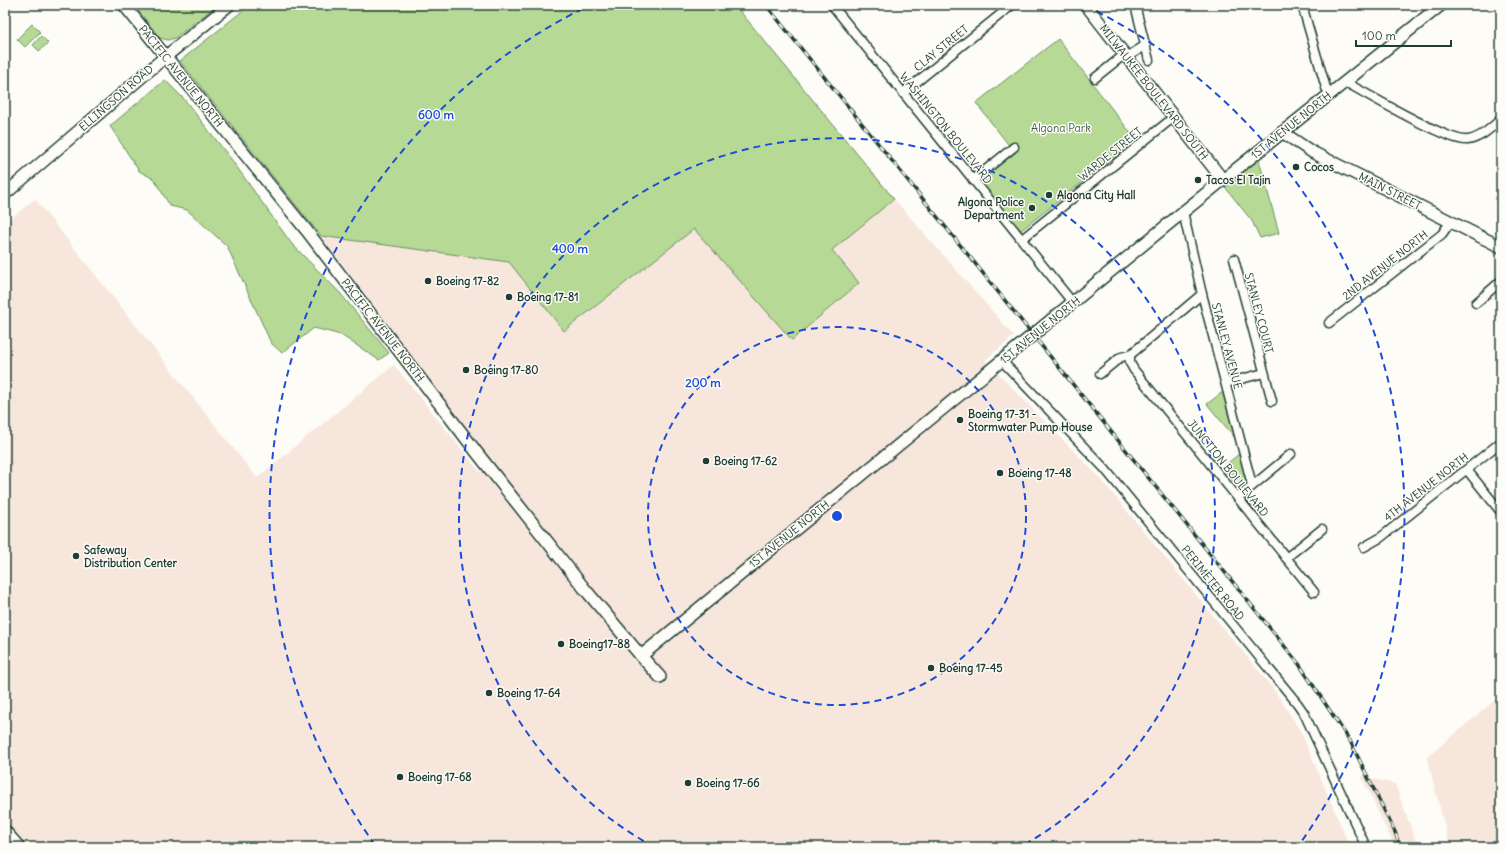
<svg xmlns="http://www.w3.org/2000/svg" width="1506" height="852" font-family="Delius,sans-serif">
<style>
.built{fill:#f7e6db}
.green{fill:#b6da95;stroke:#6a8c64}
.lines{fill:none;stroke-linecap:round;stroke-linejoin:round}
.street-casing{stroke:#1f3d34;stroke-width:11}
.secondary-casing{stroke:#1f3d34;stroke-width:14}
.street{stroke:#fdfcf7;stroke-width:8}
.secondary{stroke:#fdfcf7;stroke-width:11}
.rail-casing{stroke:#1f3d34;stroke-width:3.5}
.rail{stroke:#fdfcf7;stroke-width:2;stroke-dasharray:6;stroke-linecap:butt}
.ring{fill:none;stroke:#1d4ed8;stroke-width:2;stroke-dasharray:7 5}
.poi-dot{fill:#1f3d34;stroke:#fdfcf7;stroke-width:1.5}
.labels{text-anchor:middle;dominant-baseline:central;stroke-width:3;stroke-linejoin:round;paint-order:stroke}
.street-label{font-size:11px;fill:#1f3d34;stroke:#fdfcf7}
.park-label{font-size:11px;fill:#3d5c47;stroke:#fdfcf7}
.poi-label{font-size:11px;font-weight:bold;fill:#1f3d34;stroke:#fdfcf7;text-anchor:start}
.centre{fill:#1d4ed8;stroke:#fdfcf7;stroke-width:2}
.ring-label{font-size:12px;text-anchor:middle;font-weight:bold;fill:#1d4ed8;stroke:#fdfcf7;stroke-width:3;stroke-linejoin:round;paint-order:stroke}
</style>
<rect width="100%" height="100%" fill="#fdfcf7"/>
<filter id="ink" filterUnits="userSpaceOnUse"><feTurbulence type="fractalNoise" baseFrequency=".025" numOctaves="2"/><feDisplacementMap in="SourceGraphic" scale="8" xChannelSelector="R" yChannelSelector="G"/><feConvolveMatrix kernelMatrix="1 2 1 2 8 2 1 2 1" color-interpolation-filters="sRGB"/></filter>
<g filter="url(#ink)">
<g class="built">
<polygon points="35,199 257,478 394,365 480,472 491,463 321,236 509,262 565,331 694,229 792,340 859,283 832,250 894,199 1014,336 985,360 1099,477 1275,691 1301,732 1350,847 5,847 5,223"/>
<polygon points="1501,695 1501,847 1450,847 1427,757"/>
<polygon points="1361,776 1395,784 1418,847 1395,847"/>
</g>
<g class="green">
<polygon points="134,5 217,5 175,38 168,40 160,38"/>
<polygon points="250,5 735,5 894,199 832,250 859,283 792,340 694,229 564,331 509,262 321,236 180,61"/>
<polygon points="32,24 40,32 25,47 17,39"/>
<polygon points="41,36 48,43 39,51 33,45"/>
<polygon points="1058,39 1136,140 1020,231 980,180 1015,153 976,103"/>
<polygon points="165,80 184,99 231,159 291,243 340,293 389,353 379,360 341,335 314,328 282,353 271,343 227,246 187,210 170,206 154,179 139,171 110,126"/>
<polygon points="1259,160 1279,233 1260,238 1252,221 1225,187"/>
<polygon points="1224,391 1236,439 1207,404"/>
<polygon points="1240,453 1247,481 1246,484 1239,488 1222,468"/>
</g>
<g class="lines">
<g class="street-casing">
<g id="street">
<polyline points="832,5 1073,303"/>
<polyline points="1135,5 1149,60"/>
<polyline points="1302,5 1326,88 1330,93"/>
<polyline points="1127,57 1146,45"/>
<polyline points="1095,78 1125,54"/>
<path d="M1345 82C1366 93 1449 143 1468 140 1481 138 1492 127 1501 119"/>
<polyline points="903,93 1012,5"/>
<polyline points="973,180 1014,147"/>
<polyline points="1183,212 1202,294 1252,485"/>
<polyline points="1022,239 1174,117"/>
<polyline points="1234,259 1272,401"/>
<polyline points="1476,303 1501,281"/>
<polyline points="1329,323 1442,234 1451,221"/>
<polyline points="1130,355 1130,363 1134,370 1314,592"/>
<polyline points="1002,361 1105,469 1297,703 1304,713 1366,847"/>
<polyline points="1100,374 1121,357 1130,355 1202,294"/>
<polyline points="1226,383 1264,373"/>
<polyline points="1467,470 1501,512"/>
<polyline points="1238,498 1291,454"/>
<polyline points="1364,547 1380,538 1501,442"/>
<polyline points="1286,558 1322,529"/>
</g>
</g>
<g class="secondary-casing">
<g id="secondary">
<polyline points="124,5 307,231 478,454 584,588 641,656 660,677"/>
<polyline points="1086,5 1223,180"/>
<polyline points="1282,132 1312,152 1501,247"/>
<polyline points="5,194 165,57 229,5"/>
<polyline points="641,656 1183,212 1441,5"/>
<polyline points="5,831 19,847"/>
</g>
</g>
<use href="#street" class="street"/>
<use href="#secondary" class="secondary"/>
<g class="rail-casing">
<polyline id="rail" points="766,5 1299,664 1350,741 1395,832 1400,847"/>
</g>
<use href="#rail" class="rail"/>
</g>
</g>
<g class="ring">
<circle cx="837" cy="516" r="189"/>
<path d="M654 847A378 378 0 1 1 1020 847"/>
<path d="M375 845A567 567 0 0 1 588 6M1086 6A567 567 0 0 1 1299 845"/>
</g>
<g class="poi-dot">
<circle cx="1296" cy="167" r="4"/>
<circle cx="1198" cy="180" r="4"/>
<circle cx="1049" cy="195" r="4"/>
<circle cx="1032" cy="208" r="4"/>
<circle cx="428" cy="281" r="4"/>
<circle cx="509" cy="297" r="4"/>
<circle cx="466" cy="370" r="4"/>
<circle cx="960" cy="420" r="4"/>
<circle cx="706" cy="461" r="4"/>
<circle cx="1000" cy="473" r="4"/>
<circle cx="76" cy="556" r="4"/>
<circle cx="561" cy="644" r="4"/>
<circle cx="931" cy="668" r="4"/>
<circle cx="489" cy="693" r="4"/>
<circle cx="400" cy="777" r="4"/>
<circle cx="688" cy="783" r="4"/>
</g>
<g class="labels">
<g class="street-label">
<text transform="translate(941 48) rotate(-39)">CLAY STREET</text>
<text transform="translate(181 76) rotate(51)">PACIFIC AVENUE NORTH</text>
<text transform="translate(1154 92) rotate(52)">MILWAUKEE BOULEVARD SOUTH</text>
<text transform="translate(116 98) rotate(-41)">ELLINGSON ROAD</text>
<text transform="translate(1291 125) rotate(-39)">1ST AVENUE NORTH</text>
<text transform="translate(946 128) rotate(51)">WASHINGTON BOULEVARD</text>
<text transform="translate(1110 154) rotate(-39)">WARDE STREET</text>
<text transform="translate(1390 191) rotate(27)">MAIN STREET</text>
<text transform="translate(1385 265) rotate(-38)">2ND AVENUE NORTH</text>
<text transform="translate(1259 313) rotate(75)">STANLEY COURT</text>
<text transform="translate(383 330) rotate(52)">PACIFIC AVENUE NORTH</text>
<text transform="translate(1040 330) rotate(-39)">1ST AVENUE NORTH</text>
<text transform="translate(1227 346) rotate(75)">STANLEY AVENUE</text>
<text transform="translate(1228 468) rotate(51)">JUNCTION BOULEVARD</text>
<text transform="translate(1426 487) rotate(-38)">4TH AVENUE NORTH</text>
<text transform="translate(789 534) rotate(-39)">1ST AVENUE NORTH</text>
<text transform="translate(1213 583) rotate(51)">PERIMETER ROAD</text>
</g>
<g class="park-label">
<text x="1061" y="128">Algona Park</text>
</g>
<g class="poi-label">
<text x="1304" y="167">Cocos</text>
<text x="1206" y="180">Tacos El Tajin</text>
<text x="1057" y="195">Algona City Hall</text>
<text x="1024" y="202" text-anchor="end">Algona Police<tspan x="1024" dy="13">Department</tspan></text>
<text x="436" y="281">Boeing 17-82</text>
<text x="517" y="297">Boeing 17-81</text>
<text x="474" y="370">Boeing 17-80</text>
<text x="968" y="414">Boeing 17-31 -<tspan x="968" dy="13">Stormwater Pump House</tspan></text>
<text x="714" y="461">Boeing 17-62</text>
<text x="1008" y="473">Boeing 17-48</text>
<text x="84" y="550">Safeway<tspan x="84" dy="13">Distribution Center</tspan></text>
<text x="569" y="644">Boeing17-88</text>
<text x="939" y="668">Boeing 17-45</text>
<text x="497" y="693">Boeing 17-64</text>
<text x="408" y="777">Boeing 17-68</text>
<text x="696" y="783">Boeing 17-66</text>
</g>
</g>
<circle cx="837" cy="516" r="6" class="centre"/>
<g class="ring-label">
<text x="436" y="119">600 m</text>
<text x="570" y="253">400 m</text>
<text x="703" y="387">200 m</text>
</g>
<rect width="1506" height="852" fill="none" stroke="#fdfcf7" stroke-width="20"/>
<rect x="10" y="10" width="1486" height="832" fill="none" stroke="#1f3d34" stroke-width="1.5" filter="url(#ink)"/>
<path d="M1356 40v6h95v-6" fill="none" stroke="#1f3d34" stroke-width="2"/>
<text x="1362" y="40" font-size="12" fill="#1f3d34" stroke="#fdfcf7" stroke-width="3" paint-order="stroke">100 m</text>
</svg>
